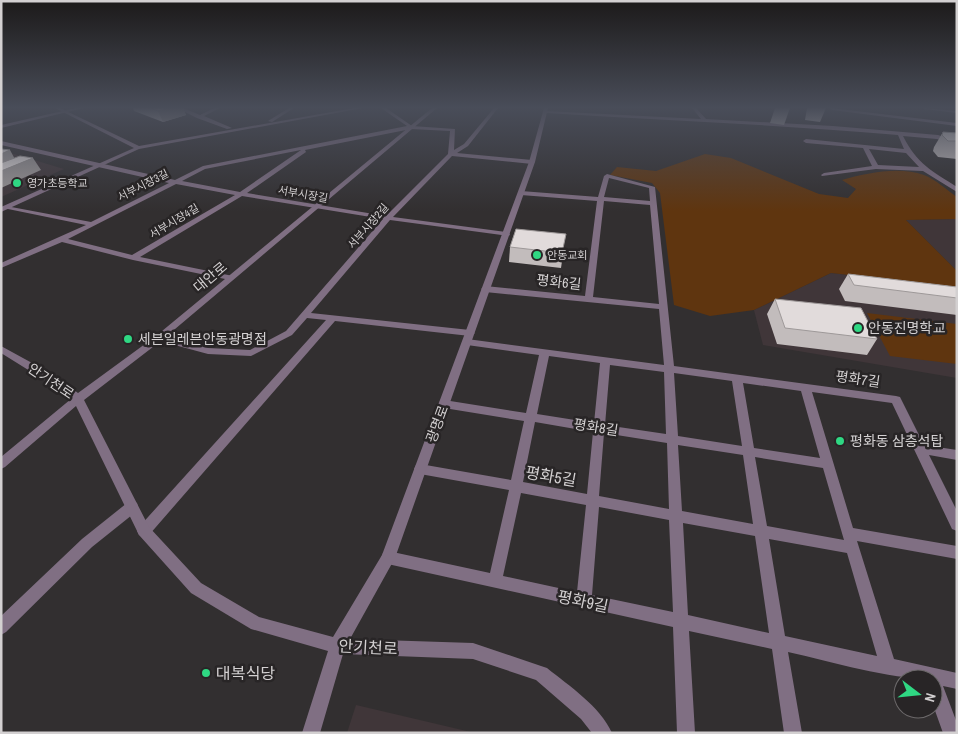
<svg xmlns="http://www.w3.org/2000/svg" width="958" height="734" font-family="'Archivo Narrow','Noto Sans KR',sans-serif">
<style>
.built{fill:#403639}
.green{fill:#5f350f}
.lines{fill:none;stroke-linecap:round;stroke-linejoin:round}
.minor{fill:#806f83;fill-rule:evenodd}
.tertiary{fill:#806f83;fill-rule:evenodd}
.wall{fill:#c2bcbc}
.shaded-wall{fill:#9e9999}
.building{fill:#e1dbdb;stroke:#9e9999}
.poi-dot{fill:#2fd883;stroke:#282526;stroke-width:2}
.labels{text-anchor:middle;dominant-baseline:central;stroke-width:5;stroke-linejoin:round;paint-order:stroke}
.far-poi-label{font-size:11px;fill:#d3d0d1;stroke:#282526;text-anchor:start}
.far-street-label{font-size:11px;fill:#d3d0d1;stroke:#282526}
.street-label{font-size:14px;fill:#d3d0d1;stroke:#282526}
.poi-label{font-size:14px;fill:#d3d0d1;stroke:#282526;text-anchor:start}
.near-street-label{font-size:16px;fill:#d3d0d1;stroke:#282526}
.near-poi-label{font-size:16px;fill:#d3d0d1;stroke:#282526;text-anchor:start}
</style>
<rect width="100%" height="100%" fill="#322f30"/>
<g class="built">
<polygon points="1,150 64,169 1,197"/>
<polygon points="957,219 957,271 906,220"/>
<polygon points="831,273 957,287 957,378 763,345 754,310"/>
<polygon points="356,705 475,733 347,733"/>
</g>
<g class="green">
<path d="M705 154 731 158 819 194 848 198 856 189 842 180C866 173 899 166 924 175 935 179 947 190 957 197V219L906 220 957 271V287L831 273 754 310 710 316 674 305 660 193 652 183 610 175 617 167 656 171Z"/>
<polygon points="867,313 957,324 957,364 890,356"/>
</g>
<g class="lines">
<g class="minor">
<polygon points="76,108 84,108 1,128 1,125"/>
<polygon points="177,108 183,108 200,115 214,108 220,108 204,116 232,128 227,129 197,118"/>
<polygon points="289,108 294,108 272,122 268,121"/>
<path d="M381 108H386L412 126 455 129 454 150 464 144 494 108H498L468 146 457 153 532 160 535 162 532 164 452 156 393 217 506 232 510 234 509 236 390 220 311 313 470 330 475 333 470 336 335 321 149 535 144 537 139 535 137 531 139 527 326 320 307 318 292 335 251 356 208 354 156 340 154 338 156 336 159 335 208 348 250 350 286 331 383 219 242 196 140 257 233 276V280H230L133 260 62 242 1 268V263L86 225 8 209 6 208V206L91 222 169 183 1 145V141L175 180 203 166 407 126ZM411 129 450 131 448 154 386 216 247 193 306 152 305 150ZM301 150 240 192 182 181 205 169ZM176 184 235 195 132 255 68 239Z"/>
<path d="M692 108H696L706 119 833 126 938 135 957 141V145L937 139 903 136C917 164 932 171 957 187V192L923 171 876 169 822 176 821 175 824 173 872 166 863 148 806 143 803 141 806 139 904 149 898 135C780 125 664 120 546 113L544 112 546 111 701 119ZM869 149 906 153 919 167 878 165Z"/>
<polygon points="831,108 957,123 957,126 832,110 830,109"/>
<polygon points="922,108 957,111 957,113 924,109"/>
<path d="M607 174 655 187 674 366 896 396 900 397 924 445 957 450V460L929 455 957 511V531L952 529 892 403 812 392 853 528 957 546V559L857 541 894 659 957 673V689L943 686 957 723V733H943L933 705V679C887 679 834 662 788 652L802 733H784L772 649 689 631 695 733H677L673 627 383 563 381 558 383 553 388 551 490 573 509 490 420 474 416 473 414 469 416 465 420 464 511 480 524 421 444 408 440 407 439 404 440 401 444 400 526 413 539 355 467 345 462 342 464 340 467 339 664 365 659 309 485 292 481 289 485 286 585 296 597 201 521 195 518 193 521 191 598 197 604 176ZM609 178 649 188 650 201 604 197ZM604 201 650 205 659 304 593 297ZM549 356 600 363 594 423 537 414ZM610 365 664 372 666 434 605 425ZM674 373 732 381 742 446 678 436ZM743 383 801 391 820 458 754 448ZM535 422 593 432 587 494 523 482ZM604 433 667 443 669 509 599 496ZM678 445 743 455 753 524 682 511ZM755 457 823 468 844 540 767 526ZM521 493 586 505 577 592 503 576ZM599 507 669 520 673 612 592 595ZM683 523 755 536 769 633 688 615ZM769 539 847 553 877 656 785 636Z"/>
<polygon points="132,501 137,503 138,507 137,511 92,547 6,632 1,635 1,616 82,539 127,503"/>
</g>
<g class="tertiary">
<polygon points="55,108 60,108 139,146 354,108 363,108 139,149 1,212 1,207 134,148"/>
<path d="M432 108H437L162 340 84 400 149 527 201 583 259 617 333 637 382 555 529 162 544 108H548L535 162 395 558 350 639 473 643 541 666 547 668C569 686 600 706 612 733H592L581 719 536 680 473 659 343 654 320 733H302L328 651 251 629 191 593 139 535 76 406 5 467 1 469V457L71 399 46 381 1 353V346L54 375 78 393 156 336Z"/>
</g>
</g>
<g class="wall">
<polygon points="133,108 183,108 186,115 163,122 134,111"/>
<polygon points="775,108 790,108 784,125 770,123"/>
<polygon points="807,108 826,108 820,122 805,120"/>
<polygon points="943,132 957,133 957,159 938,157 933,151 934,147"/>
<polygon points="510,247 564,248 561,268 509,262"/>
<polygon points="848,274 957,287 957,315 845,301 839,289"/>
<polygon points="775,299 877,339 867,355 777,344 767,314"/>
</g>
<g class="shaded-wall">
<polygon points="168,108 183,108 186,115 163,122 158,111"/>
<polygon points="10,150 17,163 1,169 1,154"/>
<polygon points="33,158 41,170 1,188 1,171"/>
</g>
<g class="building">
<polygon points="151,108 168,108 158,111"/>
<polygon points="943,132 957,133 957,141 948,141 942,135"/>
<polygon points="1,149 10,150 1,154"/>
<polygon points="20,156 33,158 1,171 1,163"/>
<polygon points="516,229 566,234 562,253 510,247"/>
<polygon points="848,274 957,287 957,298 854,285"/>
<polygon points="775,299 861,308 877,339 785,328"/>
</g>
<linearGradient id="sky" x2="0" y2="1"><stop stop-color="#1c1a1a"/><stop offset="0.51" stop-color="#494d59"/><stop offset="1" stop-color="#494d59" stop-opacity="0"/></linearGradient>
<rect width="958" height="211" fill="url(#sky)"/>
<g class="poi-dot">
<circle cx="17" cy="183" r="5"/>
<circle cx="537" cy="255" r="5"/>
<circle cx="858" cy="328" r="5"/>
<circle cx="128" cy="339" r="5"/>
<circle cx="840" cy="441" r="5"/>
<circle cx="206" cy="673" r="5"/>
</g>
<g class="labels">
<g class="far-poi-label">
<text x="27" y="183">영가초등학교</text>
<text x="547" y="255">안동교회</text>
</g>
<g class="far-street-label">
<text transform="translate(143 185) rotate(-27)">서부시장3길</text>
<text transform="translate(303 194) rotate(10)">서부시장길</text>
<text transform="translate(174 221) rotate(-31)">서부시장4길</text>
<text transform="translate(368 226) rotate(-49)">서부시장2길</text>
</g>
<g class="street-label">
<text transform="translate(210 277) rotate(-40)">대안로</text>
<text transform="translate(559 282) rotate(6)">평화6길</text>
<text transform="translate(858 379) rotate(8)">평화7길</text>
<text transform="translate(51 381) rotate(34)">안기천로</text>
<text transform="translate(437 424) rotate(-70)">광명로</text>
<text transform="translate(596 427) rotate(9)">평화8길</text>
</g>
<g class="poi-label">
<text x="868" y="328">안동진명학교</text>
<text x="138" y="339">세븐일레븐안동광명점</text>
<text x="850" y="441">평화동 삼층석탑</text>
</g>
<g class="near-street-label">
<text transform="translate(551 476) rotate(10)">평화5길</text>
<text transform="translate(583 601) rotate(12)">평화9길</text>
<text transform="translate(368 647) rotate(3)">안기천로</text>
</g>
<g class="near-poi-label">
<text x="216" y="673">대복식당</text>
</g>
</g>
<rect width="958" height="734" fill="none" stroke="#d3d0d1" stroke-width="5"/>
<g transform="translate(918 694) rotate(106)"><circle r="24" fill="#282526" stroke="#6c696a"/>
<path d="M0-4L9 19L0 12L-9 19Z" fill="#2fd883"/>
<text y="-8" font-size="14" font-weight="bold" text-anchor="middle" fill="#d3d0d1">N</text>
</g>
</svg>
